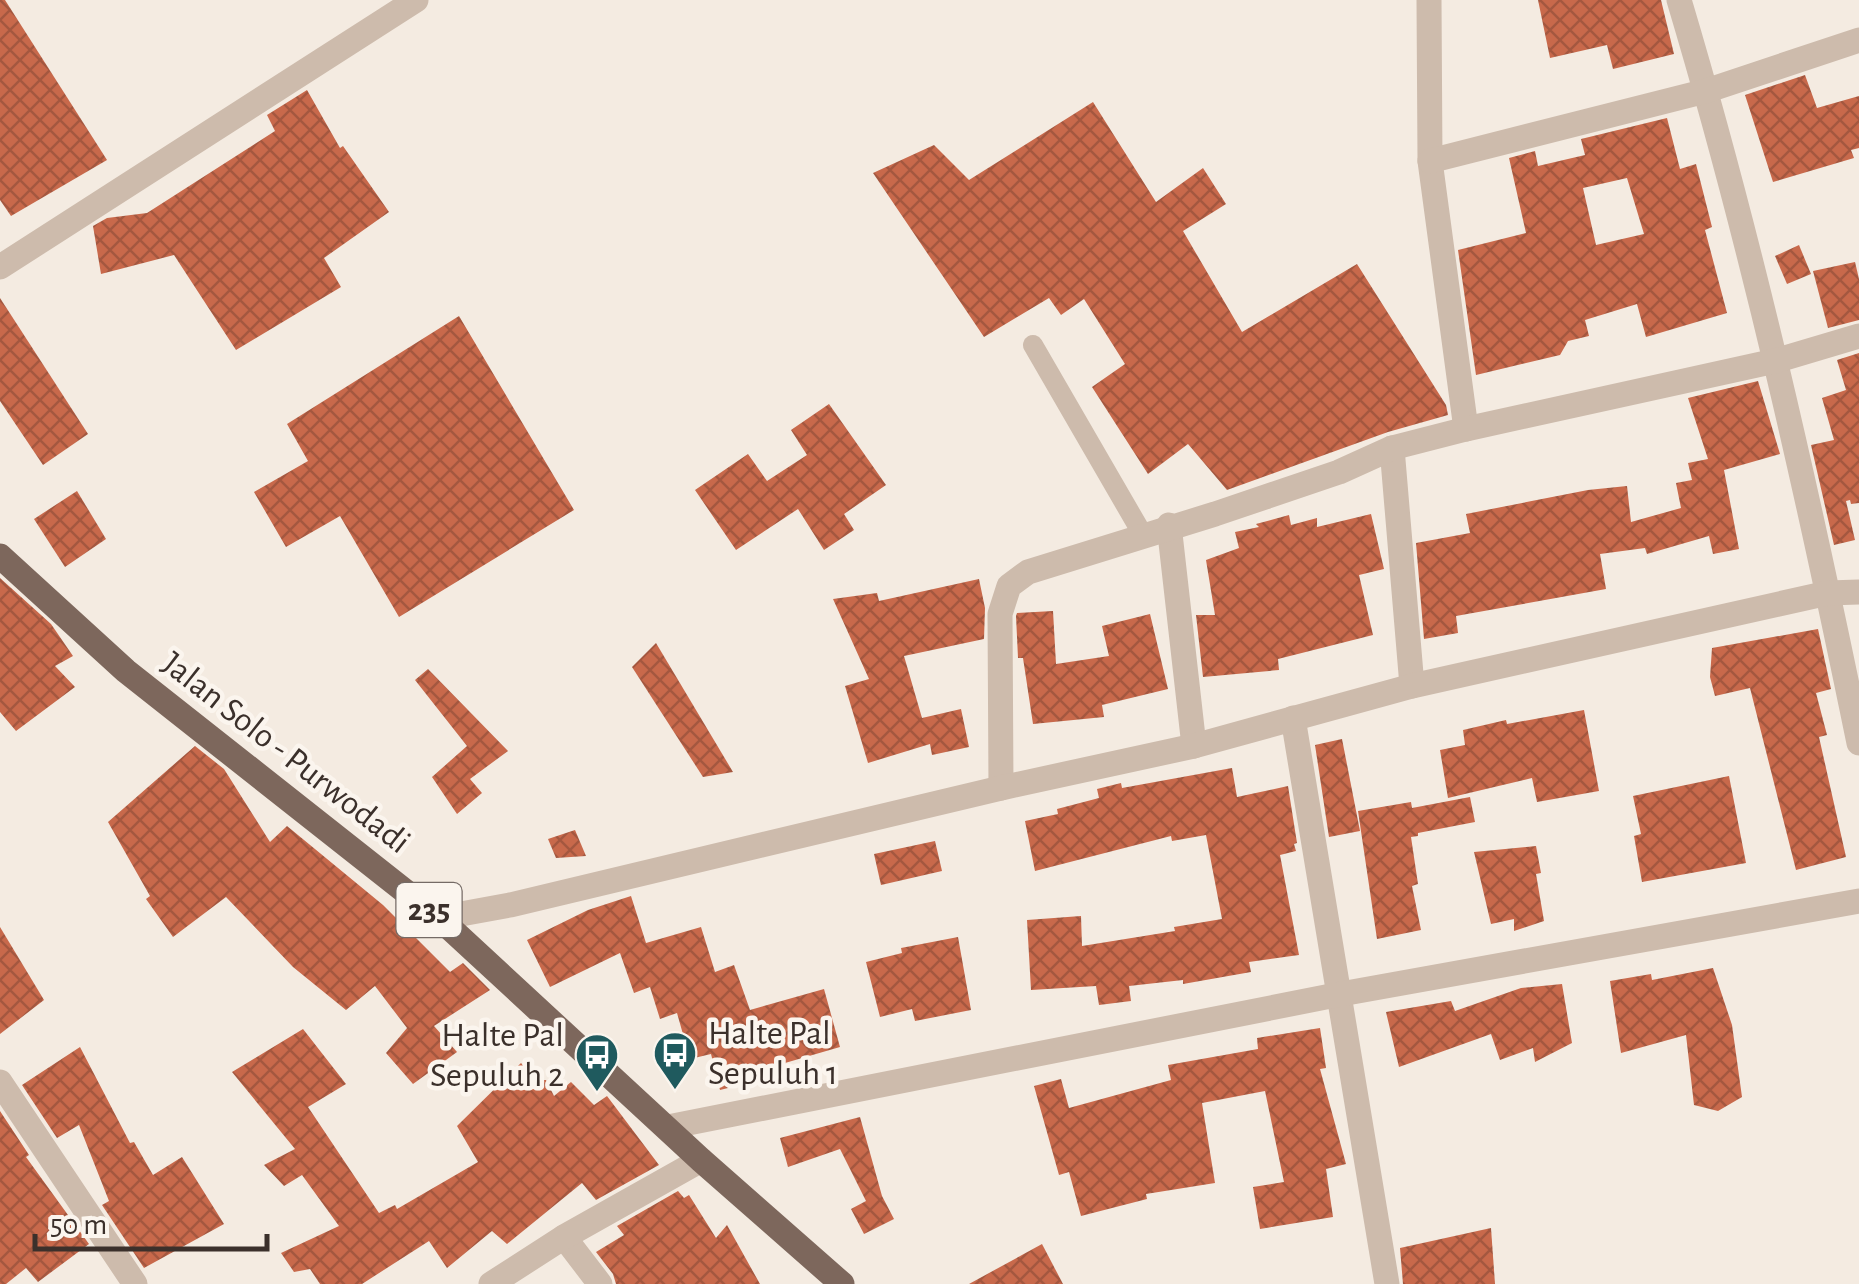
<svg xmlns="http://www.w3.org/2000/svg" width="1859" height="1284" font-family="'Alegreya Sans',sans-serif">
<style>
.building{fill:url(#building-cross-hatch);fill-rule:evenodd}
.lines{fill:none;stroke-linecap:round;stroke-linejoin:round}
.service{stroke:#cdbbac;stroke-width:20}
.minor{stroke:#cdbbac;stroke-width:25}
.primary{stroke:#7d675c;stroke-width:25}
.labels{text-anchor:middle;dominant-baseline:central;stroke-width:9;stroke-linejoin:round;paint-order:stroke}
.shield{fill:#fbf5ee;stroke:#756b66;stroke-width:2.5}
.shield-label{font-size:32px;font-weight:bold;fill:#3b302b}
.street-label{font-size:35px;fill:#3b302b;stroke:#fbf5ee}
.poi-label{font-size:35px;fill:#3b302b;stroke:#fbf5ee;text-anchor:start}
</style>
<defs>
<pattern id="building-cross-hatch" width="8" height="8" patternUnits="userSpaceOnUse" patternTransform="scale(2.5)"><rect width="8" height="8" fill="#c8694b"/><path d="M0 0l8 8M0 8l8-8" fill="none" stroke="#a4573f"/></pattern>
</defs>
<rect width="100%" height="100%" fill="#f4ebe1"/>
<g class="building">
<polygon points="0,0 5,0 107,160 11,216 0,200"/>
<polygon points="1538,0 1661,0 1674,54 1613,69 1607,45 1550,58"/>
<polygon points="1805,75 1817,108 1859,96 1859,148 1851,150 1854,158 1773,182 1745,95"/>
<polygon points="307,90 340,148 343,146 389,212 324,258 341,287 236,350 174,255 101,274 93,226 107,218 147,213 275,131 267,115"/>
<polygon points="1093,102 1156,202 1203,168 1226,204 1183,231 1242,332 1357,264 1446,405 1448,415 1388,432 1227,490 1188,444 1148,474 1092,387 1125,364 1084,299 1061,315 1049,298 984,337 873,173 934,145 969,180"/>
<path d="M1667 118 1680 169 1696 164 1712 227 1705 230 1727 313 1646 337 1637 304 1585 320 1589 336 1568 341 1560 355 1476 375 1458 250 1526 233 1509 158 1535 151 1538 166 1585 155 1581 139ZM1627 178 1644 234 1596 245 1583 188Z"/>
<polygon points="1799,245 1811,274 1787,284 1775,256"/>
<polygon points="1855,262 1859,279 1859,320 1828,328 1813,271"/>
<polygon points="0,298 88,434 43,465 0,401"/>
<polygon points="459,316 574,510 399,617 340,516 286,547 254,492 308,461 287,424"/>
<polygon points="1859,353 1859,503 1851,504 1850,500 1846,501 1855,540 1834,545 1811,445 1834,440 1822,398 1846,390 1837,360"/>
<polygon points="1758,381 1780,454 1724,470 1739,549 1713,554 1709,536 1647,554 1645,548 1600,554 1606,589 1456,616 1458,633 1424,639 1416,543 1470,533 1466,514 1588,490 1627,486 1631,522 1681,508 1676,483 1692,480 1688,463 1708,459 1688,398"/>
<polygon points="829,404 886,485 844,514 854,530 824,550 798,509 736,550 695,490 748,454 767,481 807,455 791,430"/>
<polygon points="77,491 106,539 65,567 34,519"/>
<polygon points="1371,514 1384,569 1359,575 1373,635 1278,659 1279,670 1203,677 1196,615 1215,615 1206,560 1239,548 1235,532 1259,527 1256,524 1289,515 1291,525 1317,518 1317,527"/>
<polygon points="0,578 51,624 73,656 55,666 75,687 16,731 0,712"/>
<polygon points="979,579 985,608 984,639 904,656 922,718 961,709 969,747 932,755 930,744 868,763 845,686 869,679 833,599 877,593 879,601"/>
<polygon points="1053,611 1056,664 1109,656 1102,626 1150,614 1168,689 1102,705 1104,717 1033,724 1023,658 1018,658 1016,616 1017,613"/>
<polygon points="1818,629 1831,689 1816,693 1827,735 1819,737 1846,857 1796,870 1750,688 1715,696 1710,677 1712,648"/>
<polygon points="656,643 733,772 703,777 632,667"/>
<polygon points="428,669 508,751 470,779 482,793 457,814 432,777 467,746 415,680"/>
<polygon points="1584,710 1599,791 1537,802 1532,778 1448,798 1440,750 1465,745 1463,730 1506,720 1507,724"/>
<polygon points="1342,739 1360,831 1329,837 1315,745"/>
<polygon points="195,746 224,769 270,842 287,826 383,905 450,972 463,963 490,990 434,1026 457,1052 413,1084 386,1053 407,1028 375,986 346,1010 293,967 226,897 173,937 146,899 150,896 108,822"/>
<polygon points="1232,768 1237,797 1288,786 1297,843 1294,844 1296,851 1280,855 1299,955 1249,962 1251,972 1183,984 1183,980 1129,986 1131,1001 1099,1005 1096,986 1031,990 1027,920 1081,916 1082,946 1175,931 1174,927 1222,919 1206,835 1172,841 1171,836 1035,871 1025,821 1058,814 1057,809 1099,798 1097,789 1121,783 1122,788"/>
<polygon points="1729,776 1746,863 1642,882 1634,836 1641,834 1633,796"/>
<polygon points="1470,797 1475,822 1418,833 1418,836 1411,837 1418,884 1412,886 1421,930 1377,939 1358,811 1411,802 1412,808"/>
<polygon points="575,830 586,856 556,858 548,839"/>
<polygon points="935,841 942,871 881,885 874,854"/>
<polygon points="1536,846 1541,873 1536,874 1544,921 1514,931 1514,919 1491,924 1474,852"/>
<polygon points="631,896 646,943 701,927 715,972 734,965 750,1010 824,989 840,1047 785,1063 788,1073 720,1090 711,1054 690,1059 677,1013 660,1019 650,987 634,993 620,953 550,987 527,940 588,910"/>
<polygon points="0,927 44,1000 0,1034"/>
<polygon points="958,937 971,1010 915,1021 912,1009 880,1017 866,962 902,953 901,948"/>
<polygon points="1713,968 1732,1025 1742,1097 1718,1111 1694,1105 1686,1035 1621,1053 1610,981 1651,974 1652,980"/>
<polygon points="1562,984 1572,1043 1535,1062 1533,1048 1500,1060 1491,1034 1399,1067 1386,1012 1451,1001 1455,1011 1521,988"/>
<polygon points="1320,1028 1326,1068 1320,1069 1346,1164 1326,1169 1333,1217 1260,1229 1253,1187 1284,1182 1265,1091 1202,1103 1215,1183 1146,1194 1147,1199 1081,1216 1069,1172 1059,1175 1034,1086 1061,1079 1069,1108 1171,1080 1168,1065 1258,1049 1257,1038"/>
<polygon points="303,1029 346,1084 308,1107 379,1213 395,1205 397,1209 478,1162 457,1126 521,1063 536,1080 546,1080 554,1096 571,1082 594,1105 607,1096 659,1165 596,1200 582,1183 507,1244 492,1231 447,1268 429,1241 362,1284 320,1284 310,1269 294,1272 281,1253 339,1226 302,1175 284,1186 264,1165 295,1149 232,1072"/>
<polygon points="80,1047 130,1143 134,1142 153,1175 182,1157 224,1224 144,1268 102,1205 109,1201 79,1125 57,1138 22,1085"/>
<polygon points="0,1111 29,1155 26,1157 89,1244 38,1282 26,1268 6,1284 0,1284"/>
<polygon points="860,1117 882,1196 894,1219 864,1234 851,1209 866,1201 840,1149 788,1167 780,1138"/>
<polygon points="678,1191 684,1198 689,1195 716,1238 727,1225 760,1284 616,1284 613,1274 596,1252 624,1235 617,1226"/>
<polygon points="1491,1228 1495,1284 1403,1284 1400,1248"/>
<polygon points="1042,1244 1063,1284 969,1284"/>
</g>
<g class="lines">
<polyline class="service" points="1033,345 1143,535"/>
<g class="minor">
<polyline points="1429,0 1430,161 1466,429"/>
<path d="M1679 0C1752 244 1808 494 1859 743"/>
<polyline points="1430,161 1706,91 1859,40"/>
<polyline points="0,267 416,0"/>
<polyline points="1392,448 1412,686"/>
<polyline points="1169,525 1194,746"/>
<polyline points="1293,718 1387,1284"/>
<polyline points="1001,788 1000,614 1009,586 1028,572 1215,514 1339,472 1392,448 1466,429 1775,361 1859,336"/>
<polyline points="439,918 510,905 1001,788 1194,746 1412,686 1828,593 1859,592"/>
<polyline points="0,1082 135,1284"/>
<polyline points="668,1127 1341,994 1859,901"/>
<polyline points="564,1237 600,1284"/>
<polyline points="491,1284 564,1237 701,1160"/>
</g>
<polyline class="primary" points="0,556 126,671 439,918 701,1160 842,1284"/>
</g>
<defs>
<g id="bus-pin" transform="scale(2.25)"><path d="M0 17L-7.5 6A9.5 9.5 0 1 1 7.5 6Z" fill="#1f5a5e" stroke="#fbf5ee"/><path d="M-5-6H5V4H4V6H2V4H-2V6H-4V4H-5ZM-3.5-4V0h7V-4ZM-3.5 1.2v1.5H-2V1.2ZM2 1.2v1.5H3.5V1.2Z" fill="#fff"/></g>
</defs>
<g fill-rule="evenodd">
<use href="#bus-pin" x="675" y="1053"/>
<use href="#bus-pin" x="597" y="1055"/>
</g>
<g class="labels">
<rect class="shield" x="396.5" y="883" width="65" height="54" rx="8"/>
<g class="shield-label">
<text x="429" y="910">235</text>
</g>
<g class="street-label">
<text transform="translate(286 753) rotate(38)">Jalan Solo - Purwodadi</text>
</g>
<g class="poi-label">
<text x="708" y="1033">Halte Pal<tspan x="708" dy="40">Sepuluh 1</tspan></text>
<text x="564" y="1035" text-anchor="end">Halte Pal<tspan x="564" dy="40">Sepuluh 2</tspan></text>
</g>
</g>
<path d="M35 1234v15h232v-15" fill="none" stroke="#3b302b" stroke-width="5"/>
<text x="50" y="1234" font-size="30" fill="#3b302b" stroke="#fbf5ee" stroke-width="8" paint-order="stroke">50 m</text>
</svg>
